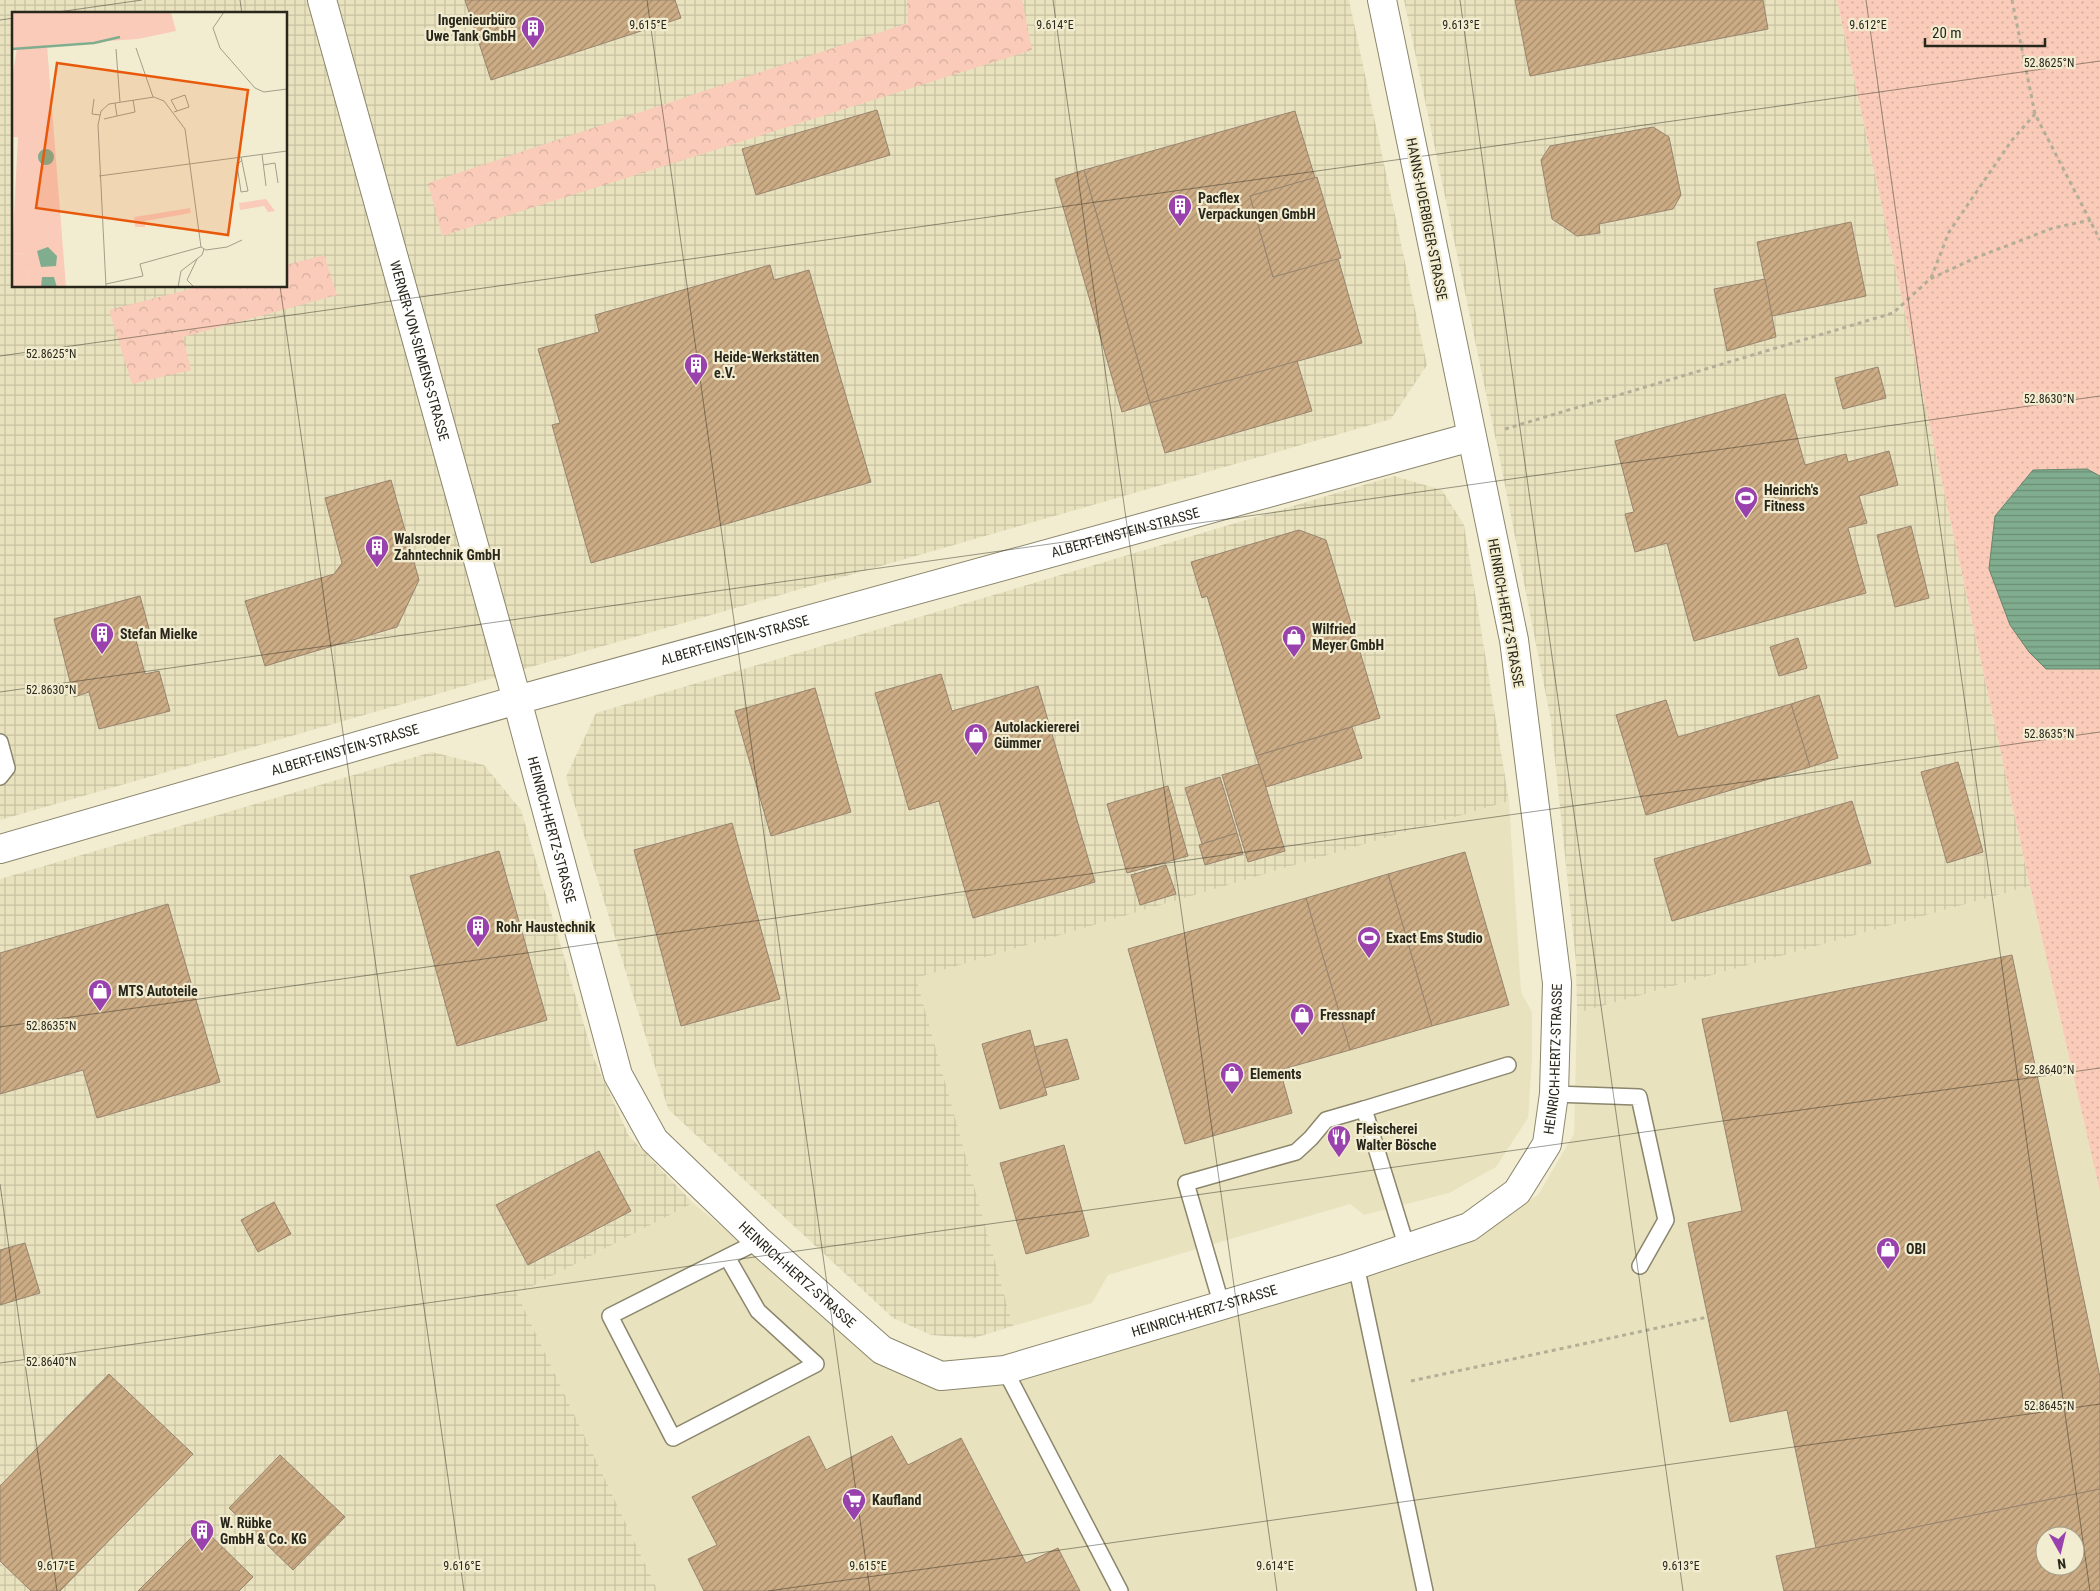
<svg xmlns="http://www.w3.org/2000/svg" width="2100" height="1591" font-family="'Roboto Condensed',sans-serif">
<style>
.built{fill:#e9e2be;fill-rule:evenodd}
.industrial{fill:url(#industrial-grid);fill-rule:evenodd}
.grass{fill:url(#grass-dots)}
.forest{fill:url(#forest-crowns)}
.water{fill:url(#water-rules);stroke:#67856c}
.building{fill:url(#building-hatch);stroke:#988570;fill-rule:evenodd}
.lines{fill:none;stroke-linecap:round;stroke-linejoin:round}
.service-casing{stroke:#8b866c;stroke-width:18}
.minor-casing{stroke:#8b866c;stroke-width:30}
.path{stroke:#b3ae98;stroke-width:3;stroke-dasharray:4 4;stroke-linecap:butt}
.service{stroke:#fff;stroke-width:15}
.minor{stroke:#fff;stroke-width:28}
.ticks{fill:none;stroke:#29271c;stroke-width:1;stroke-opacity:0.45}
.labels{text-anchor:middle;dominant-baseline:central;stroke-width:4.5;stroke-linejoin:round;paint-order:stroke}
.poi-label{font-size:14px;font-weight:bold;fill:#29271c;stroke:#f2edd1;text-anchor:start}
.street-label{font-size:14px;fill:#29271c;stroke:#f2edd1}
.inset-river{fill:none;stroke:#81ad8f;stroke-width:2.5}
.inset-road{fill:none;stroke:#a29e89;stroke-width:1}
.view{fill:#e8590c;fill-opacity:0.15;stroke:#e8590c;stroke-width:2.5}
.inset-edge{fill:none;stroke:#29271c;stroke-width:2.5}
.ticks-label{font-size:12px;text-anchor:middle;fill:#29271c;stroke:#f2edd1;stroke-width:4.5;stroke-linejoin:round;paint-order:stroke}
</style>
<defs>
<pattern id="industrial-grid" width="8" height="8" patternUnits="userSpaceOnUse" patternTransform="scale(1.25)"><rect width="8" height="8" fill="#e9e2be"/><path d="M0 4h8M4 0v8" fill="none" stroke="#c8c2a3"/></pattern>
<pattern id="grass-dots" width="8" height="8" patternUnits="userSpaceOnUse" patternTransform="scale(1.25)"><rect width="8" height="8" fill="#f9cbb8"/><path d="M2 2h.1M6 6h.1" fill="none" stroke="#d5ae9e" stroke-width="1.8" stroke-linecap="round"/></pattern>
<pattern id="forest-crowns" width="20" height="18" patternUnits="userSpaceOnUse" patternTransform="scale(1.25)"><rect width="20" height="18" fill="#f9cbb8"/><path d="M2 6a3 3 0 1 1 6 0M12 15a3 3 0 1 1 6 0" fill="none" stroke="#d5ae9e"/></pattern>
<pattern id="water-rules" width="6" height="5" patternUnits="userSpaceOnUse" patternTransform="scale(1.25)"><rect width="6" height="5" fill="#81ad8f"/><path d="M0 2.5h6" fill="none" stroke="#6a8d74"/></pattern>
<pattern id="building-hatch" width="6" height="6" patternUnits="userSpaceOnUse" patternTransform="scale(1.25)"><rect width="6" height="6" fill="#ccac85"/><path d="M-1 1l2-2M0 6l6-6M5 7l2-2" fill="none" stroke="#a68c6c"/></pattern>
</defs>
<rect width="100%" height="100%" fill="#f2edd1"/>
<g class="built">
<polygon points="1509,801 1521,992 1532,1012 1532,1059 1528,1118 1496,1167 1449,1193 1364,1215 1350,1204 1108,1275 1092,1303 1013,1326 915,978"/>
<path d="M2030 886 2100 1192V1591H658L517 1294 693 1203 875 1353 932 1383 1465 1240 1538 1195 1574 1134 1577 1013ZM2045 1536H2075V1566H2045Z"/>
</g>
<g class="industrial">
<path d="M0 0H1349L1427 365 1391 419 0 820ZM14 14H286V286H14Z"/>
<polygon points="1404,0 1837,0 2030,886 1577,1013 1576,962 1551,721 1502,470"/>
<polygon points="1394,476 1442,490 1464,525 1509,801 916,978 1013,1326 974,1338 931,1335 893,1318 668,1109 566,777 596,713"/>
<polygon points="432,752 484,765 521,810 594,1059 629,1136 693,1203 517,1294 658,1591 0,1591 0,879"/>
</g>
<polygon class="grass" points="1837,0 2100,0 2100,1192 2030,886"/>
<g class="forest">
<polygon points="907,0 1022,0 1032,50 442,236 428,183 908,23"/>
<polygon points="324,255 337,295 183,337 191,370 132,384 109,310 202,286 286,286 286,265"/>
</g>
<polygon class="water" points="2087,469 2100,476 2100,669 2046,669 2029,652 2010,625 1989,569 1995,516 2033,470"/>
<g class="building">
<polygon points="465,0 675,0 681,18 491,80"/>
<polygon points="1515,0 1763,0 1768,29 1530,76"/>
<polygon points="877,110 890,155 756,195 742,149"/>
<polygon points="1295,111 1315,178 1250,196 1273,277 1338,258 1362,343 1150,403 1084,170"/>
<polygon points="1653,127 1669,137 1681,195 1673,209 1599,224 1600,233 1577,236 1552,219 1541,160 1550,146"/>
<polygon points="1084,170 1150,403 1122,412 1055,179"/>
<polygon points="1317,177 1341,258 1273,277 1250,196"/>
<polygon points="1851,222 1866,296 1772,316 1757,242"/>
<polygon points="770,265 774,280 809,270 871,482 591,563 552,425 560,423 538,349 599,332 595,315"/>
<polygon points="1765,279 1776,337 1727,351 1714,289"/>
<polygon points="1297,361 1312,411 1165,453 1150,403"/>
<polygon points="1878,367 1886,398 1843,409 1835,378"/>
<polygon points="1785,394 1805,465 1846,454 1848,462 1889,451 1898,485 1859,496 1867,523 1848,528 1866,593 1694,641 1667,543 1635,552 1625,514 1634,512 1615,441"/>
<polygon points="391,480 419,580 397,627 265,666 245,601 334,574 342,563 325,498"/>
<polygon points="1911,526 1929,598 1895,607 1877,535"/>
<polygon points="1299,530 1326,540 1380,718 1256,756 1207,596 1202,598 1191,562"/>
<polygon points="140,596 151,636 136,640 145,674 159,671 170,711 99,729 89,692 74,697 54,619"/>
<polygon points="1798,638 1807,668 1779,676 1770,647"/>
<polygon points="941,674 952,711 1038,686 1095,882 973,918 939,801 909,810 875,693"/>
<polygon points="815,688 851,812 771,836 735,711"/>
<polygon points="1819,695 1838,758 1810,767 1791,704"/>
<polygon points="1666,700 1678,737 1791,704 1810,767 1646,815 1616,715"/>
<polygon points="1352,727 1362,758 1266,787 1256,756"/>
<polygon points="1958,762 1983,852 1947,863 1921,772"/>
<polygon points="1259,764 1285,851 1248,862 1222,775"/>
<polygon points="1220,777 1237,833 1202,844 1185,788"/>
<polygon points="1168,786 1188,856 1127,873 1107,804"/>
<polygon points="1852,801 1871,863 1672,921 1654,859"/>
<polygon points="732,823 780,999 681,1026 634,850"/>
<polygon points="1237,833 1243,854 1205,865 1199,845"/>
<polygon points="499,851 547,1020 457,1046 410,876"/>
<polygon points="1465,852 1509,1005 1432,1026 1388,874"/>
<polygon points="1166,865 1176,894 1140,905 1131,875"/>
<polygon points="1388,874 1432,1026 1350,1050 1306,898"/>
<polygon points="1306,898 1350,1050 1280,1070 1292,1113 1185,1144 1128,949"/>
<polygon points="168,904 220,1082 97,1118 83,1070 0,1094 0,953"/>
<polygon points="2012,955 2100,1377 2100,1489 1816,1548 1787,1410 1730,1422 1688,1223 1742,1211 1702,1019"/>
<polygon points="1030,1030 1047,1095 1000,1109 982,1044"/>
<polygon points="1067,1039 1079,1079 1045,1088 1034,1047"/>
<polygon points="1064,1145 1089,1236 1026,1254 1000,1163"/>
<polygon points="599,1151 631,1211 528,1265 496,1205"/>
<polygon points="274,1202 291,1234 258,1252 241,1220"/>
<polygon points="25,1243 40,1293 0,1305 0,1250"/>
<polygon points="109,1374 193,1454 60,1591 31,1591 0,1561 0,1486"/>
<polygon points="809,1436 826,1470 892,1436 908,1465 961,1438 1026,1563 1058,1548 1080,1591 704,1591 688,1559 717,1545 692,1497"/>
<polygon points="280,1455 345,1517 293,1570 229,1508"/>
<path d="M2100 1489V1591H1784L1776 1556ZM2045 1536H2075V1566H2045Z"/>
<polygon points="202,1527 253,1577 239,1591 138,1591"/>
</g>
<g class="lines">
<g class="service-casing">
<g id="service">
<polyline points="0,742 7,768 0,777"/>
<polyline points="1554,1094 1639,1097 1666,1220 1640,1266"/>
<polyline points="1407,1248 1364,1109 1508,1065"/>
<polyline points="727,1257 758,1311 816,1364 673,1438 610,1316 759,1241"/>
<polyline points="1356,1265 1425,1591"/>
<polyline points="1222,1306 1186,1183 1296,1152 1311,1138 1326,1120 1364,1109"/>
<polyline points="1005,1370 1120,1591"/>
</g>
</g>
<g class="minor-casing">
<g id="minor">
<path id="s1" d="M322 0 517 700 618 1075 654 1140 759 1241 882 1350 941 1376 1005 1370 1344 1269 1469 1227 1517 1192 1547 1144 1554 1094 1557 983 1514 640 1382 0"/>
<path id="s2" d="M0 849 517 700 1471 437"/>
</g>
</g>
<g class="path">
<polyline points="2012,0 2035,114 2100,240"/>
<polyline points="1931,278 1949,232 2012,140 2035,114"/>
<polyline points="1505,429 1893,313 1930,279 1975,258 2053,228 2091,220"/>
<polyline points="1411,1381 1708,1317"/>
</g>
<use href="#service" class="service"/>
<use href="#minor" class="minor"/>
</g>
<path class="ticks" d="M240 0 242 14M647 0 870 1591M1053 0 1277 1591M1460 0 1683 1591M1866 0 2090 1591M44 14 142 0M0 20 14 18M280 286 464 1591M0 356 2100 61M0 692 2100 396M0 1027 2100 732M0 1184 57 1591M0 1363 2100 1068M768 1591 2100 1404"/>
<defs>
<g id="building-pin" transform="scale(1.25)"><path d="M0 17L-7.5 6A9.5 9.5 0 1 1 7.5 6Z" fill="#9941ad" stroke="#f2edd1"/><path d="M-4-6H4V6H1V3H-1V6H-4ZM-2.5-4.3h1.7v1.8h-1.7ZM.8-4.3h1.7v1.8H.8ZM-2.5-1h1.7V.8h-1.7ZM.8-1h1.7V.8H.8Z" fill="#fff"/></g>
<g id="stadium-pin" transform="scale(1.25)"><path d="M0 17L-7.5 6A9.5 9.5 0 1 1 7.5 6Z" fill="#9941ad" stroke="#f2edd1"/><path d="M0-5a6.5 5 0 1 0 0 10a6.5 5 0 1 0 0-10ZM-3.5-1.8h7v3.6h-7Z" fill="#fff"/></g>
<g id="shop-pin" transform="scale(1.25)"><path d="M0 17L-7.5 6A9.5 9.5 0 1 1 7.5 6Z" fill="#9941ad" stroke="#f2edd1"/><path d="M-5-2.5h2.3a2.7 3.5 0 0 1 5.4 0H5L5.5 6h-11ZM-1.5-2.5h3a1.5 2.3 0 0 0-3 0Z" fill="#fff"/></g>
<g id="restaurant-pin" transform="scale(1.25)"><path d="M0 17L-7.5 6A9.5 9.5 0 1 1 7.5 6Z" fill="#9941ad" stroke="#f2edd1"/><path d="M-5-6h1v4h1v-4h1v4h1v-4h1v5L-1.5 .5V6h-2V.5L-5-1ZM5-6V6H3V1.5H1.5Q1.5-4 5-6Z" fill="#fff"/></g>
<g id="supermarket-pin" transform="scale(1.25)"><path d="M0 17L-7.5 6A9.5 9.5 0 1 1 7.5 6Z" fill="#9941ad" stroke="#f2edd1"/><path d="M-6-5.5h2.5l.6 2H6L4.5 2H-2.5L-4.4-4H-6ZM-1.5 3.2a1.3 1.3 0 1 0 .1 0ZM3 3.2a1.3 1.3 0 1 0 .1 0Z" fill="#fff"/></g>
</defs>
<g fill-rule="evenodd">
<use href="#building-pin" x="533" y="28"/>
<use href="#building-pin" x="1180" y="206"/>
<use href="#building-pin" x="696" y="365"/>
<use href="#stadium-pin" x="1746" y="498"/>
<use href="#building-pin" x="377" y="547"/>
<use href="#building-pin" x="102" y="634"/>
<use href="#shop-pin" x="1294" y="637"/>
<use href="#shop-pin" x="976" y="735"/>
<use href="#building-pin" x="478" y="927"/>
<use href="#stadium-pin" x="1369" y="938"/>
<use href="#shop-pin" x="100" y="991"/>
<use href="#shop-pin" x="1302" y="1015"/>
<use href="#shop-pin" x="1232" y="1074"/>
<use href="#restaurant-pin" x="1339" y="1137"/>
<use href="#shop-pin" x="1888" y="1249"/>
<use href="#supermarket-pin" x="854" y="1500"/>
<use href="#building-pin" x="202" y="1531"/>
</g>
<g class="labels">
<g class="poi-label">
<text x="516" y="20" text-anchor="end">Ingenieurbüro<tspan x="516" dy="16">Uwe Tank GmbH</tspan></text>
<text x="1198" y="198">Pacflex<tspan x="1198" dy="16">Verpackungen GmbH</tspan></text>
<text x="714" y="357">Heide-Werkstätten<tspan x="714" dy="16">e.V.</tspan></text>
<text x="1764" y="490">Heinrich's<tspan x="1764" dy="16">Fitness</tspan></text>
<text x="394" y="539">Walsroder<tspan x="394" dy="16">Zahntechnik GmbH</tspan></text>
<text x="1312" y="629">Wilfried<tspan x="1312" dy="16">Meyer GmbH</tspan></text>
<text x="120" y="634">Stefan Mielke</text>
<text x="994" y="727">Autolackiererei<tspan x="994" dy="16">Gümmer</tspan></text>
<text x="496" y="927">Rohr Haustechnik</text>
<text x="1386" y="938">Exact Ems Studio</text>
<text x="118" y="991">MTS Autoteile</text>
<text x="1320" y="1015">Fressnapf</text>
<text x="1250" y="1074">Elements</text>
<text x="1356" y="1129">Fleischerei<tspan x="1356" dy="16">Walter Bösche</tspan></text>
<text x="1906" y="1249">OBI</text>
<text x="872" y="1500">Kaufland</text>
<text x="220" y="1523">W. Rübke<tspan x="220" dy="16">GmbH &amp; Co. KG</tspan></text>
</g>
<g class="street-label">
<text transform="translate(1427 219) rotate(79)">HANNS-HOERBIGER-STRASSE</text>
<text stroke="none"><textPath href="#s1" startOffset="364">WERNER-VON-SIEMENS-STRASSE</textPath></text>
<text stroke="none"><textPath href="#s2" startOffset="1169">ALBERT-EINSTEIN-STRASSE</textPath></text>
<text transform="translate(1506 613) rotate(80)">HEINRICH-HERTZ-STRASSE</text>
<text stroke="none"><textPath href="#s2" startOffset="764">ALBERT-EINSTEIN-STRASSE</textPath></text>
<text stroke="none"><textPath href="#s2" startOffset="359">ALBERT-EINSTEIN-STRASSE</textPath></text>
<text stroke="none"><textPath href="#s1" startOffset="861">HEINRICH-HERTZ-STRASSE</textPath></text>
<text stroke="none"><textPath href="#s1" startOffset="2315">HEINRICH-HERTZ-STRASSE</textPath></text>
<text stroke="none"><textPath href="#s1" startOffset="1386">HEINRICH-HERTZ-STRASSE</textPath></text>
<text stroke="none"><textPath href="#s1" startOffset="1836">HEINRICH-HERTZ-STRASSE</textPath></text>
</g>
</g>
<g transform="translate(12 12)">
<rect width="275" height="275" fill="#f2edd1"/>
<path d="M0 0H159L164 19 126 27 35 33 54 275H45L42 265H31L29 275H13L18 258 11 256 15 241 0 242 6 125H0V67L5 36H0Z" fill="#f9cbb8"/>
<path d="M124 0 130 2 135 15 111 24 107 15ZM254 187 263 199 256 200 252 194 228 198 227 191ZM178 196 179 201 133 209V215H123L122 205ZM15 241 12 256 18 258 13 275H0V242Z" fill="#f9cbb8"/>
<path d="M33 208a7 7 0 1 1 14 0a7 7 0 1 1-14 0Z" fill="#f9cbb8"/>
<path d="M26 145a8 8 0 1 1 16 0a8 8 0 1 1-16 0ZM36 235 45 244 44 254 29 255 25 239ZM30 265H42L45 275H29Z" fill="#81ad8f"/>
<path class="inset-river" d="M0 37 82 31 108 25"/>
<path class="inset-road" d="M212 0 201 16 208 36 243 76 252 80 275 77M124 36 141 85M104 37 108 90M82 87 80 102 88 103M162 100 177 95 173 83 159 88 165 99M105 104 123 100 121 88M92 107 105 104 103 91M250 142 254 174M229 145 236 179 229 180 225 153 230 148M251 153 263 151 266 171M87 164 275 139M94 272 131 264 128 252 189 235M94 275 86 113 89 99 97 92 142 85 152 89 173 117 189 235 194 238 215 235 230 228M166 275 169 259 190 243 192 237M182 275 175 268 185 247"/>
<path class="view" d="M45 51 236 78 216 223 24 196Z"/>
<rect width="275" height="275" class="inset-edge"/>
</g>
<g class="ticks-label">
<text x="648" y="29">9.615°E</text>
<text x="1055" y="29">9.614°E</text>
<text x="1461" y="29">9.613°E</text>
<text x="1868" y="29">9.612°E</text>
<text x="2049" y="67">52.8625°N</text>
<text x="51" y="358">52.8625°N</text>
<text x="2049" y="403">52.8630°N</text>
<text x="51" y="694">52.8630°N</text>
<text x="2049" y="738">52.8635°N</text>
<text x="51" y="1030">52.8635°N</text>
<text x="2049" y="1074">52.8640°N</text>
<text x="51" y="1366">52.8640°N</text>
<text x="2049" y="1410">52.8645°N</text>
<text x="56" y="1570">9.617°E</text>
<text x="462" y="1570">9.616°E</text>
<text x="868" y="1570">9.615°E</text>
<text x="1275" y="1570">9.614°E</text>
<text x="1681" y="1570">9.613°E</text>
</g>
<g transform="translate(2060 1551) rotate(172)"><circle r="24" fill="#f2edd1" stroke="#a29e89"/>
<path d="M0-4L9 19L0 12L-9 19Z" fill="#9941ad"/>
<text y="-8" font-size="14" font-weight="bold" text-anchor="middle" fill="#29271c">N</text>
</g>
<path d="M1925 38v8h120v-8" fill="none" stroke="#29271c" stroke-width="2.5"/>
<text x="1932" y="38" font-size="15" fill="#29271c" stroke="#f2edd1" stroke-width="4" paint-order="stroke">20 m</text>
</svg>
